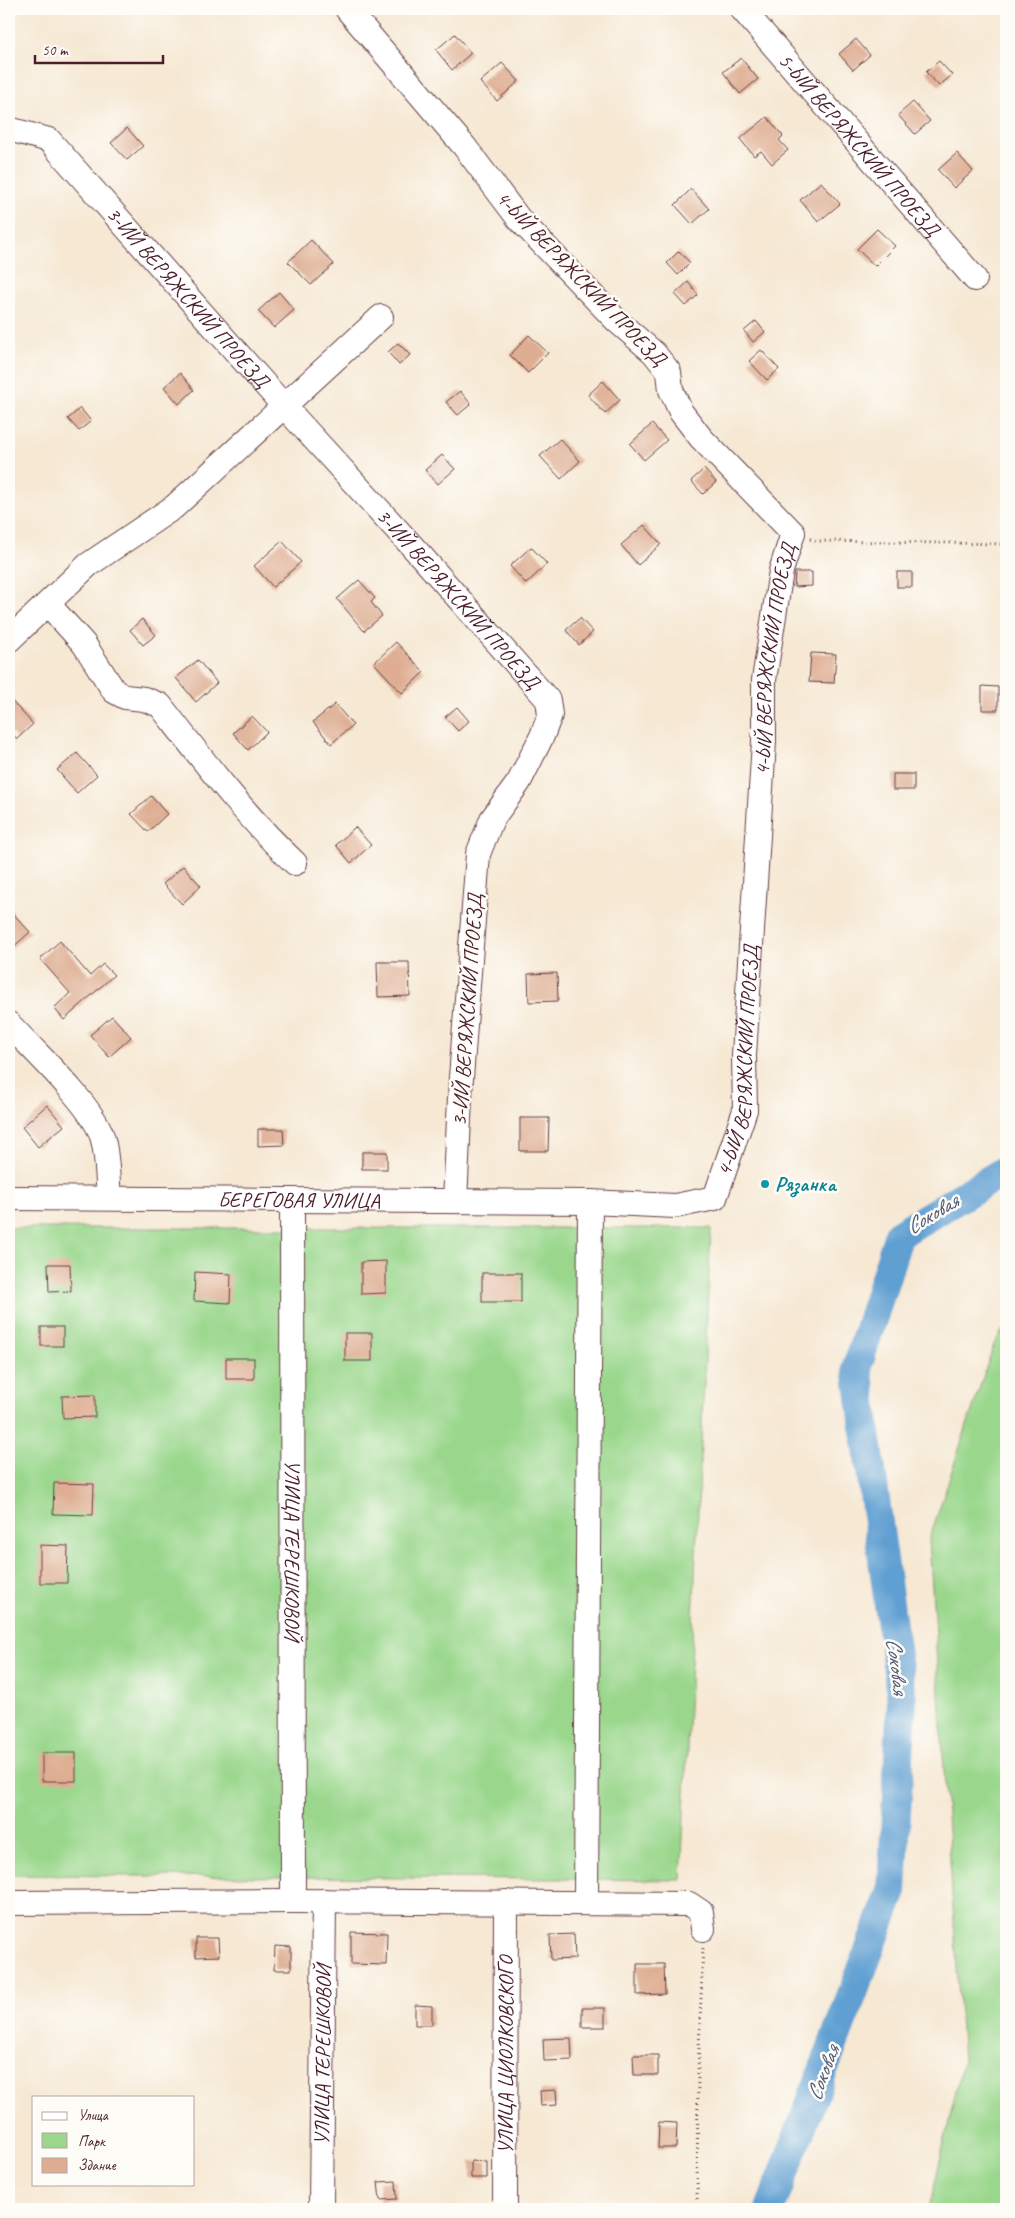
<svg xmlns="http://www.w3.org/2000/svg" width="1015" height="2218" font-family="Caveat,sans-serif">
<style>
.green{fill:#9ad78c;stroke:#727b5c}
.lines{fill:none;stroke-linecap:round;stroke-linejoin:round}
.river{stroke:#5f9fd2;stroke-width:30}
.building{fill:#dead92}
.minor-casing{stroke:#643d44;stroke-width:26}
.path{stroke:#643d44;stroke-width:3;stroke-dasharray:1 4;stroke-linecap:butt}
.minor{stroke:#fff;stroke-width:24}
.culture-dot{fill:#0f9aa8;stroke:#fdfcf7;stroke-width:2}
.labels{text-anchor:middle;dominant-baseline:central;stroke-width:5;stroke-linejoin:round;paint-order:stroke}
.street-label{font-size:21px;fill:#4a1f2b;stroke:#fdfcf7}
.culture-label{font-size:21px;font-weight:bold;fill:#0d838f;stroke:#fdfcf7;text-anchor:start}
.water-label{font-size:22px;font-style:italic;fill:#535976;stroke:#fdfcf7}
</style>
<rect width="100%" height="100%" fill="#fdfcf7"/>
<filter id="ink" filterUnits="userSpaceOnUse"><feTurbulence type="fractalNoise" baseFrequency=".02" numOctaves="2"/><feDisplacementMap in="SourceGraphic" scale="10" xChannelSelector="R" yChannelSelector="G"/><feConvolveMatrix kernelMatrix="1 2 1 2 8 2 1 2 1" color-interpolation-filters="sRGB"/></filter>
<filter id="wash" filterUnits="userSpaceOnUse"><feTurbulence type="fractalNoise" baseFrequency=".0096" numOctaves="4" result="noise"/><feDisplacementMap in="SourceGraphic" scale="20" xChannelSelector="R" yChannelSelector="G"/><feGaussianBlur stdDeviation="1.12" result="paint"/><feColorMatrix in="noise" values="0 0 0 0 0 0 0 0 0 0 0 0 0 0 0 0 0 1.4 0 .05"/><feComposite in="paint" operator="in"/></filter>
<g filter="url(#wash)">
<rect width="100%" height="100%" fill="#f6e8d3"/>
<g class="green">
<polygon points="9,1228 711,1228 681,1880 9,1875"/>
<polygon points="1006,1325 1006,2209 929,2209 963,2060 929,1540 994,1344"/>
</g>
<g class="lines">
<polyline class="river" points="770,2209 892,1891 902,1700 857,1367 899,1234 1006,1170"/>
</g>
<g id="blocks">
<g class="building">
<polygon points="455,34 471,53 452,70 436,50"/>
<polygon points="856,39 870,55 853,70 839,54"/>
<polygon points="741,58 758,79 740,94 723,72"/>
<polygon points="939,61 952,75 939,86 926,72"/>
<polygon points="502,63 519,81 497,101 480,82"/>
<polygon points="913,102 930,121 915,134 898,115"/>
<polygon points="767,117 783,136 779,140 788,150 772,164 761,151 754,156 740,139"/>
<polygon points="127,128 143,146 127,160 111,143"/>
<polygon points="957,153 973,171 954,188 938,170"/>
<polygon points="821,182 840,204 818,222 800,200"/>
<polygon points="691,189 709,209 692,224 675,205"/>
<polygon points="877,229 895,246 875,266 857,249"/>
<polygon points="311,240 334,264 311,285 288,262"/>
<polygon points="679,251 690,263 678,275 667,263"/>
<polygon points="688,282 698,295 686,306 675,294"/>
<polygon points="279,292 294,310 274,328 258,311"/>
<polygon points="756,321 765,332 753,342 744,331"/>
<polygon points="529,335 548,353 528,373 510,355"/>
<polygon points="398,343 410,355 399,365 388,352"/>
<polygon points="761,350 779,369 767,380 749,361"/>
<polygon points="180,373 194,390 179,404 164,387"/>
<polygon points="603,381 620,400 605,414 588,395"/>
<polygon points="460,391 471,404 458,415 446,402"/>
<polygon points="80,408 91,421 79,431 68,419"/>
<polygon points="652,424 667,440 644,460 630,444"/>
<polygon points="560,439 580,461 561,479 540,456"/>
<polygon points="442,455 455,469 438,484 425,470"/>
<polygon points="704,469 716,482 703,494 691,481"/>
<polygon points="644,525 661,544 638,565 621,545"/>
<polygon points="282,541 301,562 273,587 254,566"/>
<polygon points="531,547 547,564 526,584 510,566"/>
<polygon points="795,572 812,572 812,586 794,587"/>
<rect x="897" y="572" width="15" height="15"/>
<polygon points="359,580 375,598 371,602 382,616 364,631 337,599"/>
<polygon points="580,618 593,632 579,645 566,630"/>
<polygon points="142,619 156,635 143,645 130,630"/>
<polygon points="396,642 424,672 402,693 374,663"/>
<polygon points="811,653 836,654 834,683 809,682"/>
<polygon points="198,660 217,683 196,702 176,678"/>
<polygon points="982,686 998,687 998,710 982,710"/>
<polygon points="9,698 33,724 17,739 9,730"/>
<polygon points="335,704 353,725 331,744 313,722"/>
<polygon points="457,707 469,721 458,731 445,717"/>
<polygon points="252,716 267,732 248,750 233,733"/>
<polygon points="77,753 97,775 77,793 57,770"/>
<rect x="893" y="774" width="21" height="16"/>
<polygon points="151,796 167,814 148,832 131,814"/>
<polygon points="355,827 371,845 351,863 336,845"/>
<polygon points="183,866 201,886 182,904 163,884"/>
<polygon points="9,909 30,932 9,951"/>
<polygon points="60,941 90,976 103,964 114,975 64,1020 54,1008 70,993 40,959"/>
<polygon points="377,962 409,962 410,996 378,997"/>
<polygon points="557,973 558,1001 529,1002 528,974"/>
<polygon points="112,1016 131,1037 109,1057 90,1035"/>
<polygon points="47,1105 64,1126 38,1147 22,1127"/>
<polygon points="520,1118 549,1118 548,1151 520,1151"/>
<polygon points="258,1129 283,1129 284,1145 258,1146"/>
<rect x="362" y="1152" width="25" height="17"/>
<polygon points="386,1261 386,1293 361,1294 361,1262"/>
<polygon points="48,1264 70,1264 71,1291 49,1292"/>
<polygon points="195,1272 231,1274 230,1303 194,1301"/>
<rect x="482" y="1273" width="39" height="29"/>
<rect x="41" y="1327" width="22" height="19"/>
<rect x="345" y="1333" width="27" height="28"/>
<rect x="226" y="1358" width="28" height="21"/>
<polygon points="95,1395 95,1417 63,1418 62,1396"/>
<polygon points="54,1483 94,1484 93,1515 53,1514"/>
<polygon points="40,1545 68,1546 67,1583 40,1583"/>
<rect x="42" y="1753" width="34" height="28"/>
<polygon points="351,1932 387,1933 386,1965 351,1964"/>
<polygon points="574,1934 575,1959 551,1960 550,1935"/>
<polygon points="196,1938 218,1938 219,1956 196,1957"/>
<polygon points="275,1946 291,1947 291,1970 274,1970"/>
<polygon points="637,1964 664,1964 665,1994 637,1995"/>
<polygon points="415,2005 432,2006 432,2025 415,2025"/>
<rect x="582" y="2008" width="23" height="19"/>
<polygon points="571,2038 572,2060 544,2061 543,2039"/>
<polygon points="633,2055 658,2055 658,2075 634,2075"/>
<polygon points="556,2090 557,2105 541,2106 540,2091"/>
<polygon points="659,2122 677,2123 676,2148 658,2148"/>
<polygon points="471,2161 487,2162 487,2178 471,2178"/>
<polygon points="396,2181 397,2199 380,2200 378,2182"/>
</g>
</g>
</g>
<g filter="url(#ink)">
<use href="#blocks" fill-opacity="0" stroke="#643d44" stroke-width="1"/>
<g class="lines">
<g class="minor-casing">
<g id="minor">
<path id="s1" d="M742 9 975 279"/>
<path id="s2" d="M9 129 49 140 283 405 422 557 548 700 550 715 542 736 519 782 492 819 478 854 461 1078 455 1201"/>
<path d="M48 604 84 644 114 691 125 697 144 699 160 705C203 760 244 815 295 863"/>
<polyline points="9,640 88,565 174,507 381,317"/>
<path d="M9 1024C33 1050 92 1105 102 1136 108 1156 107 1177 109 1197"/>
<path id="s3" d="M9 1198 590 1202 675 1206 715 1198 745 1110 744 1055 764 742V680L781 571 793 533 701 438 681 412 671 390 669 372 654 353 617 321 519 219 464 146 347 9"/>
<path id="s4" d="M292 1200 293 1901"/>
<polyline points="586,1902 590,1202"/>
<polyline points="9,1903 293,1901 689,1904 701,1912 703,1929"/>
<path id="s5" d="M321 2209 324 1901"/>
<path id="s6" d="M505 2209 506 1902"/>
</g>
</g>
<g class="path">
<polyline points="810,539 817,541 1006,544"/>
<polyline points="697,2209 698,2073 703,1947"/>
</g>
<use href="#minor" class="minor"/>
</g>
</g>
<circle class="culture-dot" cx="765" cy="1184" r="5"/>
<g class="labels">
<g class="street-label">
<text stroke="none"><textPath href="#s1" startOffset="179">5-ЫЙ ВЕРЯЖСКИЙ ПРОЕЗД</textPath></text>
<text transform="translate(581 278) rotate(46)">4-ЫЙ ВЕРЯЖСКИЙ ПРОЕЗД</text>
<text stroke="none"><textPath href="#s2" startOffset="251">3-ИЙ ВЕРЯЖСКИЙ ПРОЕЗД</textPath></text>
<text stroke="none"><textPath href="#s2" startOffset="656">3-ИЙ ВЕРЯЖСКИЙ ПРОЕЗД</textPath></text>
<text stroke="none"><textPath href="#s3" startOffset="1252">4-ЫЙ ВЕРЯЖСКИЙ ПРОЕЗД</textPath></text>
<text transform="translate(467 1010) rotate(-86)">3-ИЙ ВЕРЯЖСКИЙ ПРОЕЗД</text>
<text stroke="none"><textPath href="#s3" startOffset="848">4-ЫЙ ВЕРЯЖСКИЙ ПРОЕЗД</textPath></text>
<text stroke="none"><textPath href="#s3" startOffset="290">БЕРЕГОВАЯ УЛИЦА</textPath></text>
<text stroke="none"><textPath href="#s4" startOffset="350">УЛИЦА ТЕРЕШКОВОЙ</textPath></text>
<text stroke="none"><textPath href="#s5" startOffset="154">УЛИЦА ТЕРЕШКОВОЙ</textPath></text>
<text stroke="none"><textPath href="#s6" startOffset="154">УЛИЦА ЦИОЛКОВСКОГО</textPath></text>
</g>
<g class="culture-label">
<text x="775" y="1184">Рязанка</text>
</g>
<g class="water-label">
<text transform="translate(932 1214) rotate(-31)">Соковая</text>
<text transform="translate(897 1666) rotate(83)">Соковая</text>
<text transform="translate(823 2073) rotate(-69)">Соковая</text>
</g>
</g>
<rect width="1015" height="2218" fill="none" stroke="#fdfcf7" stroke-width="30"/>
<rect x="32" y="2096" width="162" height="90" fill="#fdfcf7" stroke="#b5a4a5"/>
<rect x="42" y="2112" width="25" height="8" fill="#ffffff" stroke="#b5a4a5"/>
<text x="78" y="2120" font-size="15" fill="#4a1f2b">Улица</text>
<rect x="42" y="2133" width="25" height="15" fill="#9ad78c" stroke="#b5a4a5"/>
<text x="78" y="2146" font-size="15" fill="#4a1f2b">Парк</text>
<rect x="42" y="2158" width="25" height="15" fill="#dead92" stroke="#b5a4a5"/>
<text x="78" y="2170" font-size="15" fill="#4a1f2b">Здание</text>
<path d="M35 55v8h128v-8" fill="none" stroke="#4a1f2b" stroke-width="2.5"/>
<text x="42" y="55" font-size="15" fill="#4a1f2b" stroke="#fdfcf7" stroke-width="4" paint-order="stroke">50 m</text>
</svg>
